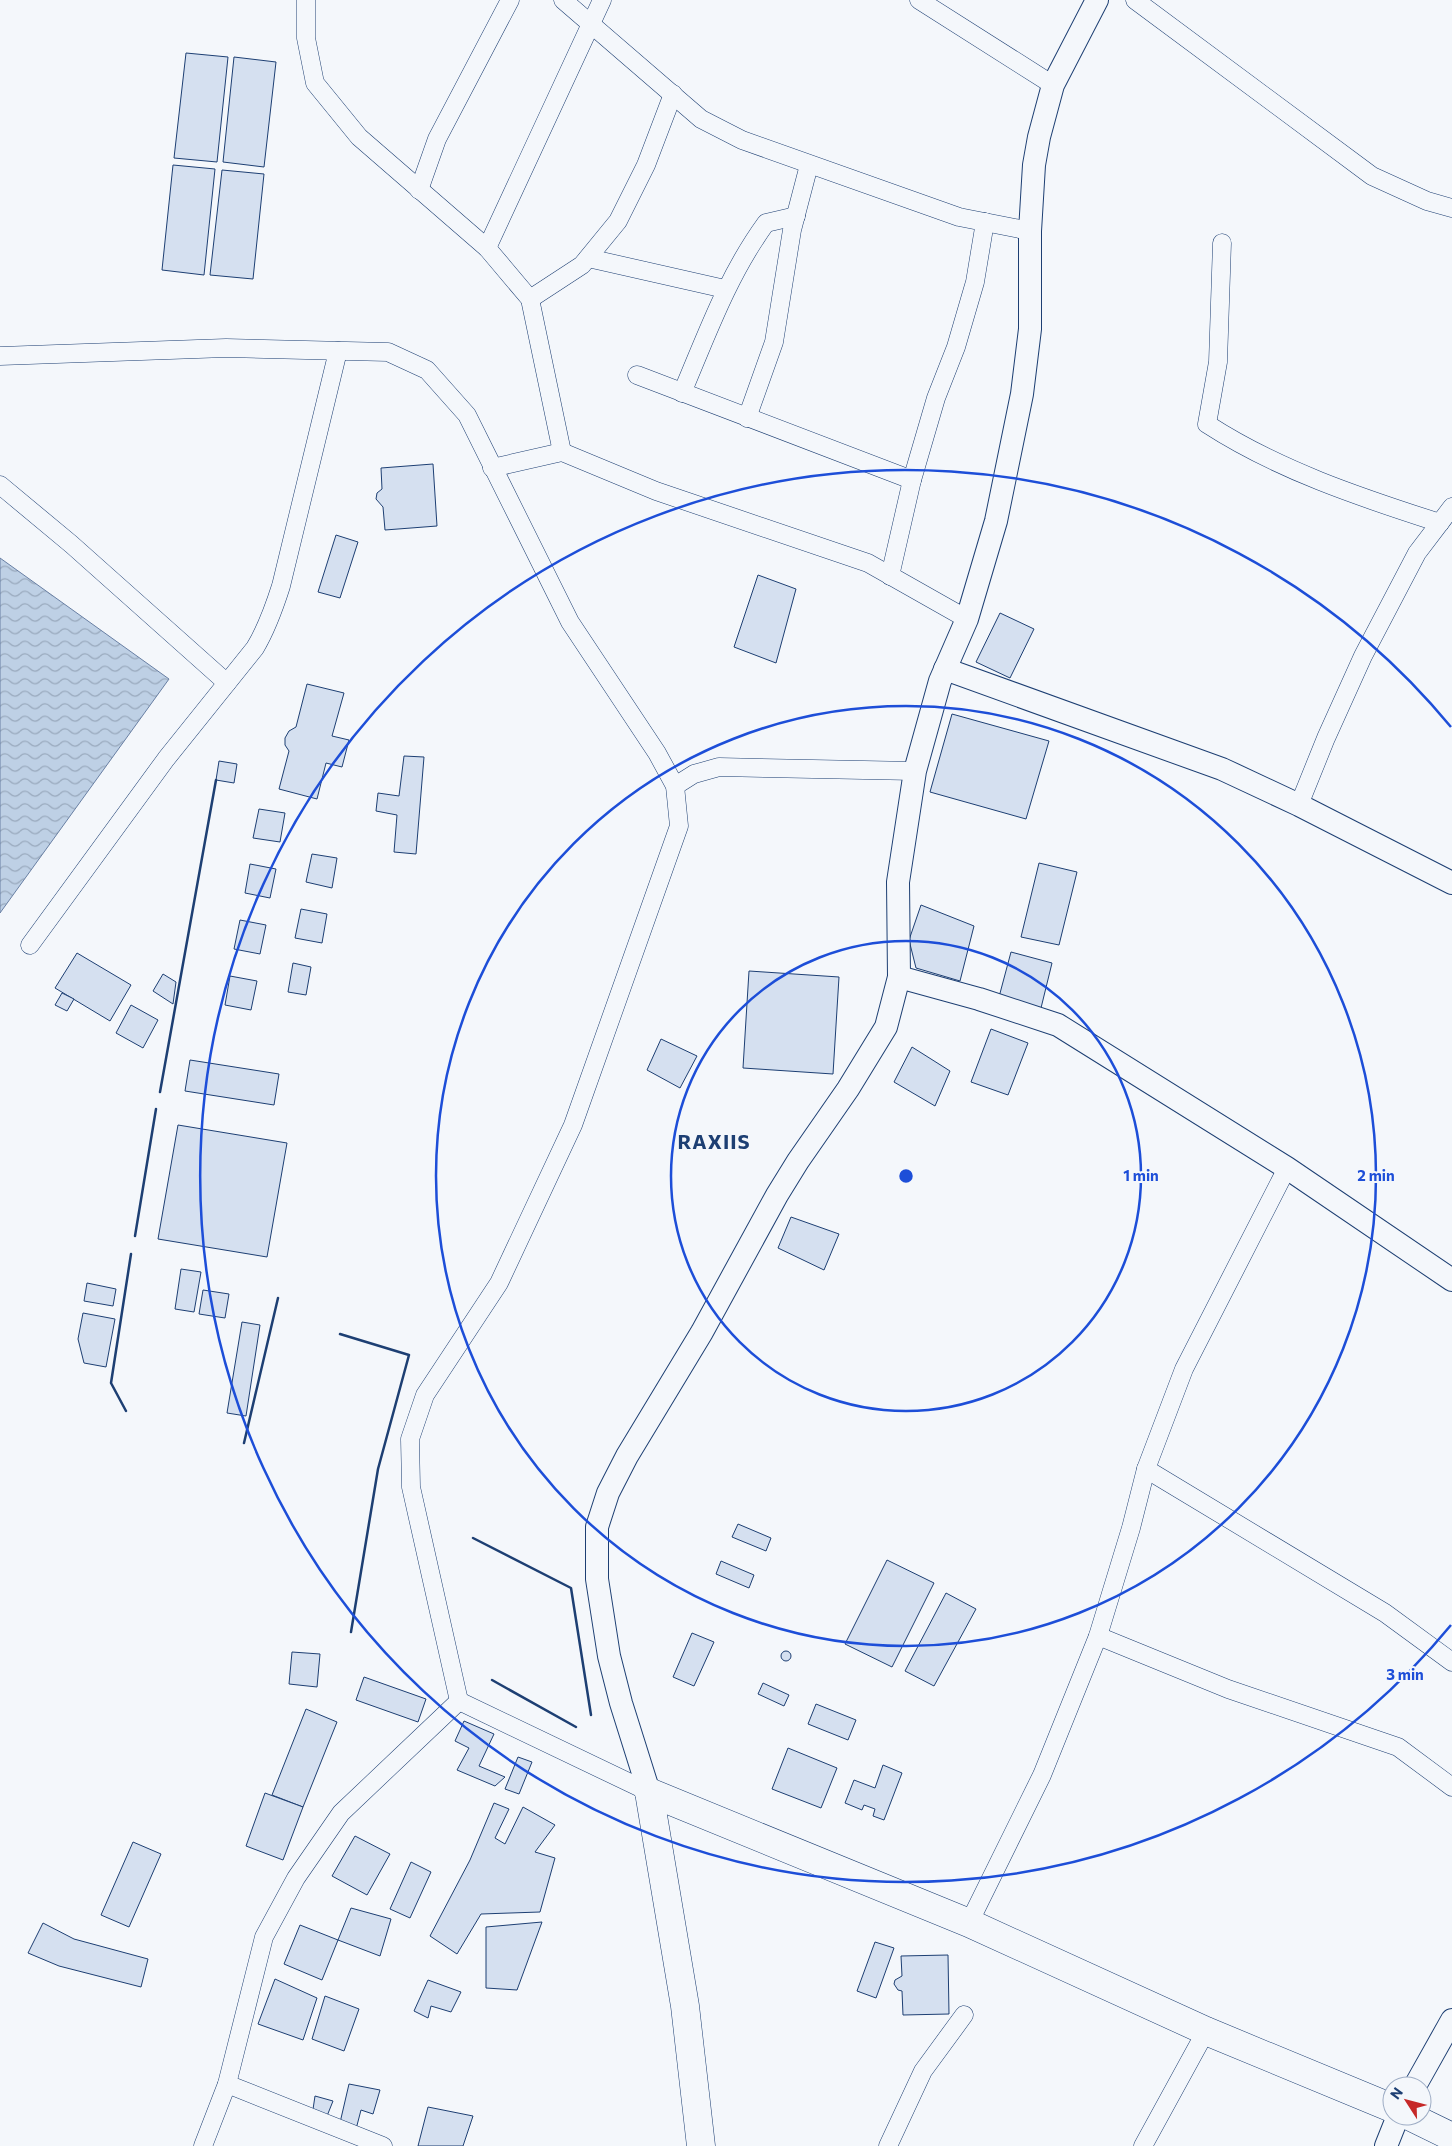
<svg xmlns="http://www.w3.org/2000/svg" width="1452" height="2146" font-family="Commissioner,sans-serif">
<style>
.water{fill:url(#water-waves);stroke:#687fa3}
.building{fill:#d5e0f0;stroke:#1d3f73}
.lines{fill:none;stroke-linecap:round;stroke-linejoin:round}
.minor-casing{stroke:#1d3f73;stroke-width:19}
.tertiary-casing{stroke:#1d3f73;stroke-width:24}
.primary-casing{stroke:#1d3f73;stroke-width:29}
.minor{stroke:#f4f7fb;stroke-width:18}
.tertiary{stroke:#f4f7fb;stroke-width:22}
.primary{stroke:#f4f7fb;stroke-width:28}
.wall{stroke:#1d3f73;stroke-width:2.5}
.ring{fill:none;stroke:#1d4ed8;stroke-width:2.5}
.labels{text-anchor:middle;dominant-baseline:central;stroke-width:4;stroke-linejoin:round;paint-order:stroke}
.district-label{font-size:20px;font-weight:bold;letter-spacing:1px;fill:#1d3f73;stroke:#f4f7fb}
.centre{fill:#1d4ed8;stroke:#f4f7fb;stroke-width:2.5}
.ring-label{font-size:15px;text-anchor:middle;font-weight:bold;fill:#1d4ed8;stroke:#f4f7fb;stroke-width:4;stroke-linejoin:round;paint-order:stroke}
</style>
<defs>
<pattern id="water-waves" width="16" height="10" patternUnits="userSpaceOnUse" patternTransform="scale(1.25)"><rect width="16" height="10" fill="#bed0e5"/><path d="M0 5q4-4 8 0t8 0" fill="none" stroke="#9aaabe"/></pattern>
</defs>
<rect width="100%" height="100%" fill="#f4f7fb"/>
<polygon class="water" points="0,558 169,679 0,913"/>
<g class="building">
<polygon points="186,53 228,57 217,162 174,158"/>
<polygon points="234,57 276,62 264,167 223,162"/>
<polygon points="173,165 215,169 204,275 162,270"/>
<polygon points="222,170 264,174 253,279 210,275"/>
<polygon points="433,464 437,526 385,530 383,507 376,499 377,493 382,489 381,468"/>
<polygon points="336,535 358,542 340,598 318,592"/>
<polygon points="758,575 796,589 776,663 734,647"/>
<polygon points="1000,613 1034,629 1010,678 976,662"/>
<polygon points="307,684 344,693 332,736 349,740 342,767 326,763 317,799 279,789 289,751 285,745 285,738 289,731 296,727"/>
<polygon points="952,714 1049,741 1026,819 930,792"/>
<polygon points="404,756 424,757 416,854 394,852 397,815 376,811 378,793 399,796"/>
<polygon points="219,761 237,764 234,783 216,780"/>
<polygon points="259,809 285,813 280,842 253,838"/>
<polygon points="312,854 337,858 332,888 306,882"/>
<polygon points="1039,863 1077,872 1059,945 1021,937"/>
<polygon points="250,864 276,869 270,898 245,893"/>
<polygon points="921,905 974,926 960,981 916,968 909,940"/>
<polygon points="301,909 327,914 322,943 295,938"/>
<polygon points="240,920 266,925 260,954 234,949"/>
<polygon points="1011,952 1052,963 1041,1008 999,997"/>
<polygon points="77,953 131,985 110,1021 55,988"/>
<polygon points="293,963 311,967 306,995 288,992"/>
<polygon points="749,971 839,977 833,1074 743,1068"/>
<polygon points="163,974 176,982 173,1004 153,991"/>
<polygon points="230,976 257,981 251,1010 225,1005"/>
<polygon points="62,993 74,999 67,1011 55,1005"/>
<polygon points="131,1005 158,1020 143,1048 116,1033"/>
<polygon points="991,1029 1028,1043 1008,1095 971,1082"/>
<polygon points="661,1039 697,1056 680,1088 647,1070"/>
<polygon points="912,1047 950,1071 935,1106 894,1082"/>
<polygon points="190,1060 279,1074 274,1105 185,1091"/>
<polygon points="178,1125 287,1143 267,1257 158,1239"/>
<polygon points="791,1217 839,1234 824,1270 778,1248"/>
<polygon points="181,1269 201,1272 194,1312 175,1309"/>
<polygon points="87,1283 116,1289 113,1306 84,1301"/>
<polygon points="203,1290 229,1294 225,1318 199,1314"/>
<polygon points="83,1313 115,1319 106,1367 84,1363 78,1339"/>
<polygon points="242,1322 260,1325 246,1416 227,1413"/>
<polygon points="738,1524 771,1538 766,1551 732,1537"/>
<polygon points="887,1560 934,1583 892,1667 845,1644"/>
<polygon points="721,1561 754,1575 749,1588 716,1574"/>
<polygon points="946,1593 976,1609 934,1686 905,1671"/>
<polygon points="692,1633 714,1642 694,1686 673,1677"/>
<circle cx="786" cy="1656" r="5"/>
<polygon points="292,1652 320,1654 317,1687 289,1684"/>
<polygon points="364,1677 426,1699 418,1722 356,1700"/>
<polygon points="763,1683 789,1695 784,1706 758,1694"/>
<polygon points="816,1704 856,1720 848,1740 808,1724"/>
<polygon points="306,1709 337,1722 303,1807 272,1795"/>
<polygon points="464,1721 494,1734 479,1766 505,1777 495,1786 457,1770 469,1748 455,1741"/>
<polygon points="788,1748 837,1768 821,1808 772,1789"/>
<polygon points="518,1757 532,1762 519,1794 505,1789"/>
<polygon points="883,1765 902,1773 884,1820 873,1816 875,1809 864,1805 862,1810 845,1803 854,1780 875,1788"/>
<polygon points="265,1793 303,1807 283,1860 246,1846"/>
<polygon points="494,1803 509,1809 495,1838 505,1844 523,1807 555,1825 535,1852 555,1858 540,1912 481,1914 457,1954 430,1936 470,1860"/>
<polygon points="355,1836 390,1854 367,1895 332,1876"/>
<polygon points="133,1842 161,1854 129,1927 101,1915"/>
<polygon points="411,1862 431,1872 410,1918 390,1909"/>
<polygon points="351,1908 391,1919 380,1956 338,1940"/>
<polygon points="542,1922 517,1990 486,1988 486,1927"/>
<polygon points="43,1923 74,1939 148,1959 141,1987 59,1966 28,1953"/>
<polygon points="300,1925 338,1940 322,1980 284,1964"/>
<polygon points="875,1942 894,1948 876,1998 857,1991"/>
<polygon points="948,1955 949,2014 903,2015 902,1991 898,1990 894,1984 895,1980 902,1976 901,1956"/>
<polygon points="275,1979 317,1998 303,2040 258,2024"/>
<polygon points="428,1980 461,1992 451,2012 431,2006 428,2018 414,2011"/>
<polygon points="325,1996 359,2009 344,2051 312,2039"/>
<polygon points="349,2084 380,2090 373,2114 361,2110 355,2133 339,2127"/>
<polygon points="315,2096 333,2101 325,2121 312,2116"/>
<polygon points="428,2107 473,2116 463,2146 418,2146"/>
</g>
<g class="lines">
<g class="minor-casing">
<g id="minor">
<polyline points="306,0 306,38 315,83 359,137 487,248 530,299 562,452"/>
<polyline points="563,0 701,119 742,140 959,217 1030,231"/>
<polyline points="919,0 1053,85"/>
<polyline points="1135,0 1372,176 1427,201 1452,208"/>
<polyline points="419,190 437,139 510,0"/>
<path d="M1222 243 1218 362 1207 424C1278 470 1359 497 1440 523"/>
<polyline points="487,248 602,0"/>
<polyline points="588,258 725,289"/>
<polyline points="530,299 582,265 618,221 646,165 673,94"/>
<polyline points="0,356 226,348 388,352 427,370 467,415 570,622 657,753 675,786 679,826 573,1125 499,1283 425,1395 410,1439 411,1487 459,1701"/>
<polyline points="637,375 912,480"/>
<path d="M682 393C707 334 728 275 766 223L796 216"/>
<polyline points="747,418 774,342 792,230 809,165"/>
<polyline points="492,468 562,452 656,491 868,563 967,619"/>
<polyline points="0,485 71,544 227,683"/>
<polyline points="890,576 912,480 936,398 956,347 975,282 985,222"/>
<polyline points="675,786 694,774 719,767 915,771"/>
<polyline points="1299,805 1326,738 1363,656 1417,553 1452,507"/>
<path d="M30 945 166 759 255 648C267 628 274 608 281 586L338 351"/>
<polyline points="1146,1469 1385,1613 1452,1662"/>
<polyline points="1098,1636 1228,1689 1398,1747 1452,1787"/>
<polyline points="459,1701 649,1792"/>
<polyline points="969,1923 1042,1775 1098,1636 1131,1528 1146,1469 1184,1369 1287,1168"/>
<polyline points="227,2084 383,2146"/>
<polyline points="203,2146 227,2084 264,1937 296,1878 341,1813 459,1701"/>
<polyline points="888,2146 923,2071 964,2015"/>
<polyline points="1143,2146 1206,2031"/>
</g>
</g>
<g class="tertiary-casing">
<g id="tertiary">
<polyline points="945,669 1222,769 1299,805 1452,883"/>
<polyline points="899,977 979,999 1058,1025 1287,1168 1452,1280"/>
<polyline points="649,1792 621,1703 609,1656 597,1579 597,1527 608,1493 627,1456 702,1332 777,1195 798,1161 848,1089 886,1027 899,977 898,882 915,771 940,681 967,619 996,521 1022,394 1030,329 1030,231 1034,165 1039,137 1053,85 1097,0"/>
<polyline points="1415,2086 1452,2020"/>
<polyline points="1386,2146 1398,2116"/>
</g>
</g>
<g class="primary-casing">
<g id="primary">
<polyline points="649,1792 969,1923 1206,2031 1392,2108"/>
<polyline points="649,1792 685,2006 701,2146"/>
<polyline points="1409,2116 1452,2137"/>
</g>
</g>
<use href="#minor" class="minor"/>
<use href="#tertiary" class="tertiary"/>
<use href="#primary" class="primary"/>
<g class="wall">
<polyline points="160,1092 216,780"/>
<polyline points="135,1236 156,1109"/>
<polyline points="340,1334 409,1355 378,1469 351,1632"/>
<polyline points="126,1411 111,1383 131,1254"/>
<polyline points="244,1443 278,1298"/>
<polyline points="473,1538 571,1588 591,1715"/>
<polyline points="492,1680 576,1727"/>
</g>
</g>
<g class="ring">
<circle cx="906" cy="1176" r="235"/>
<circle cx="906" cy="1176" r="470"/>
<path d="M1451 1625A706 706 0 1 1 1451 727"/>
</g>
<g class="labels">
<g class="district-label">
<text x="714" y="1141">RAXIIS</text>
</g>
</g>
<circle cx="906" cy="1176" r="8" class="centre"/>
<g class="ring-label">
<text x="1141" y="1181">1 min</text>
<text x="1376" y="1181">2 min</text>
<text x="1405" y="1680">3 min</text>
</g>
<g transform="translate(1407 2101) rotate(306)"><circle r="24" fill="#f4f7fb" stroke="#9eadc5"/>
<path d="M0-4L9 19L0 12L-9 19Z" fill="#c62828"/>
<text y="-8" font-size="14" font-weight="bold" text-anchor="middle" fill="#1d3f73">N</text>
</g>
</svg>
